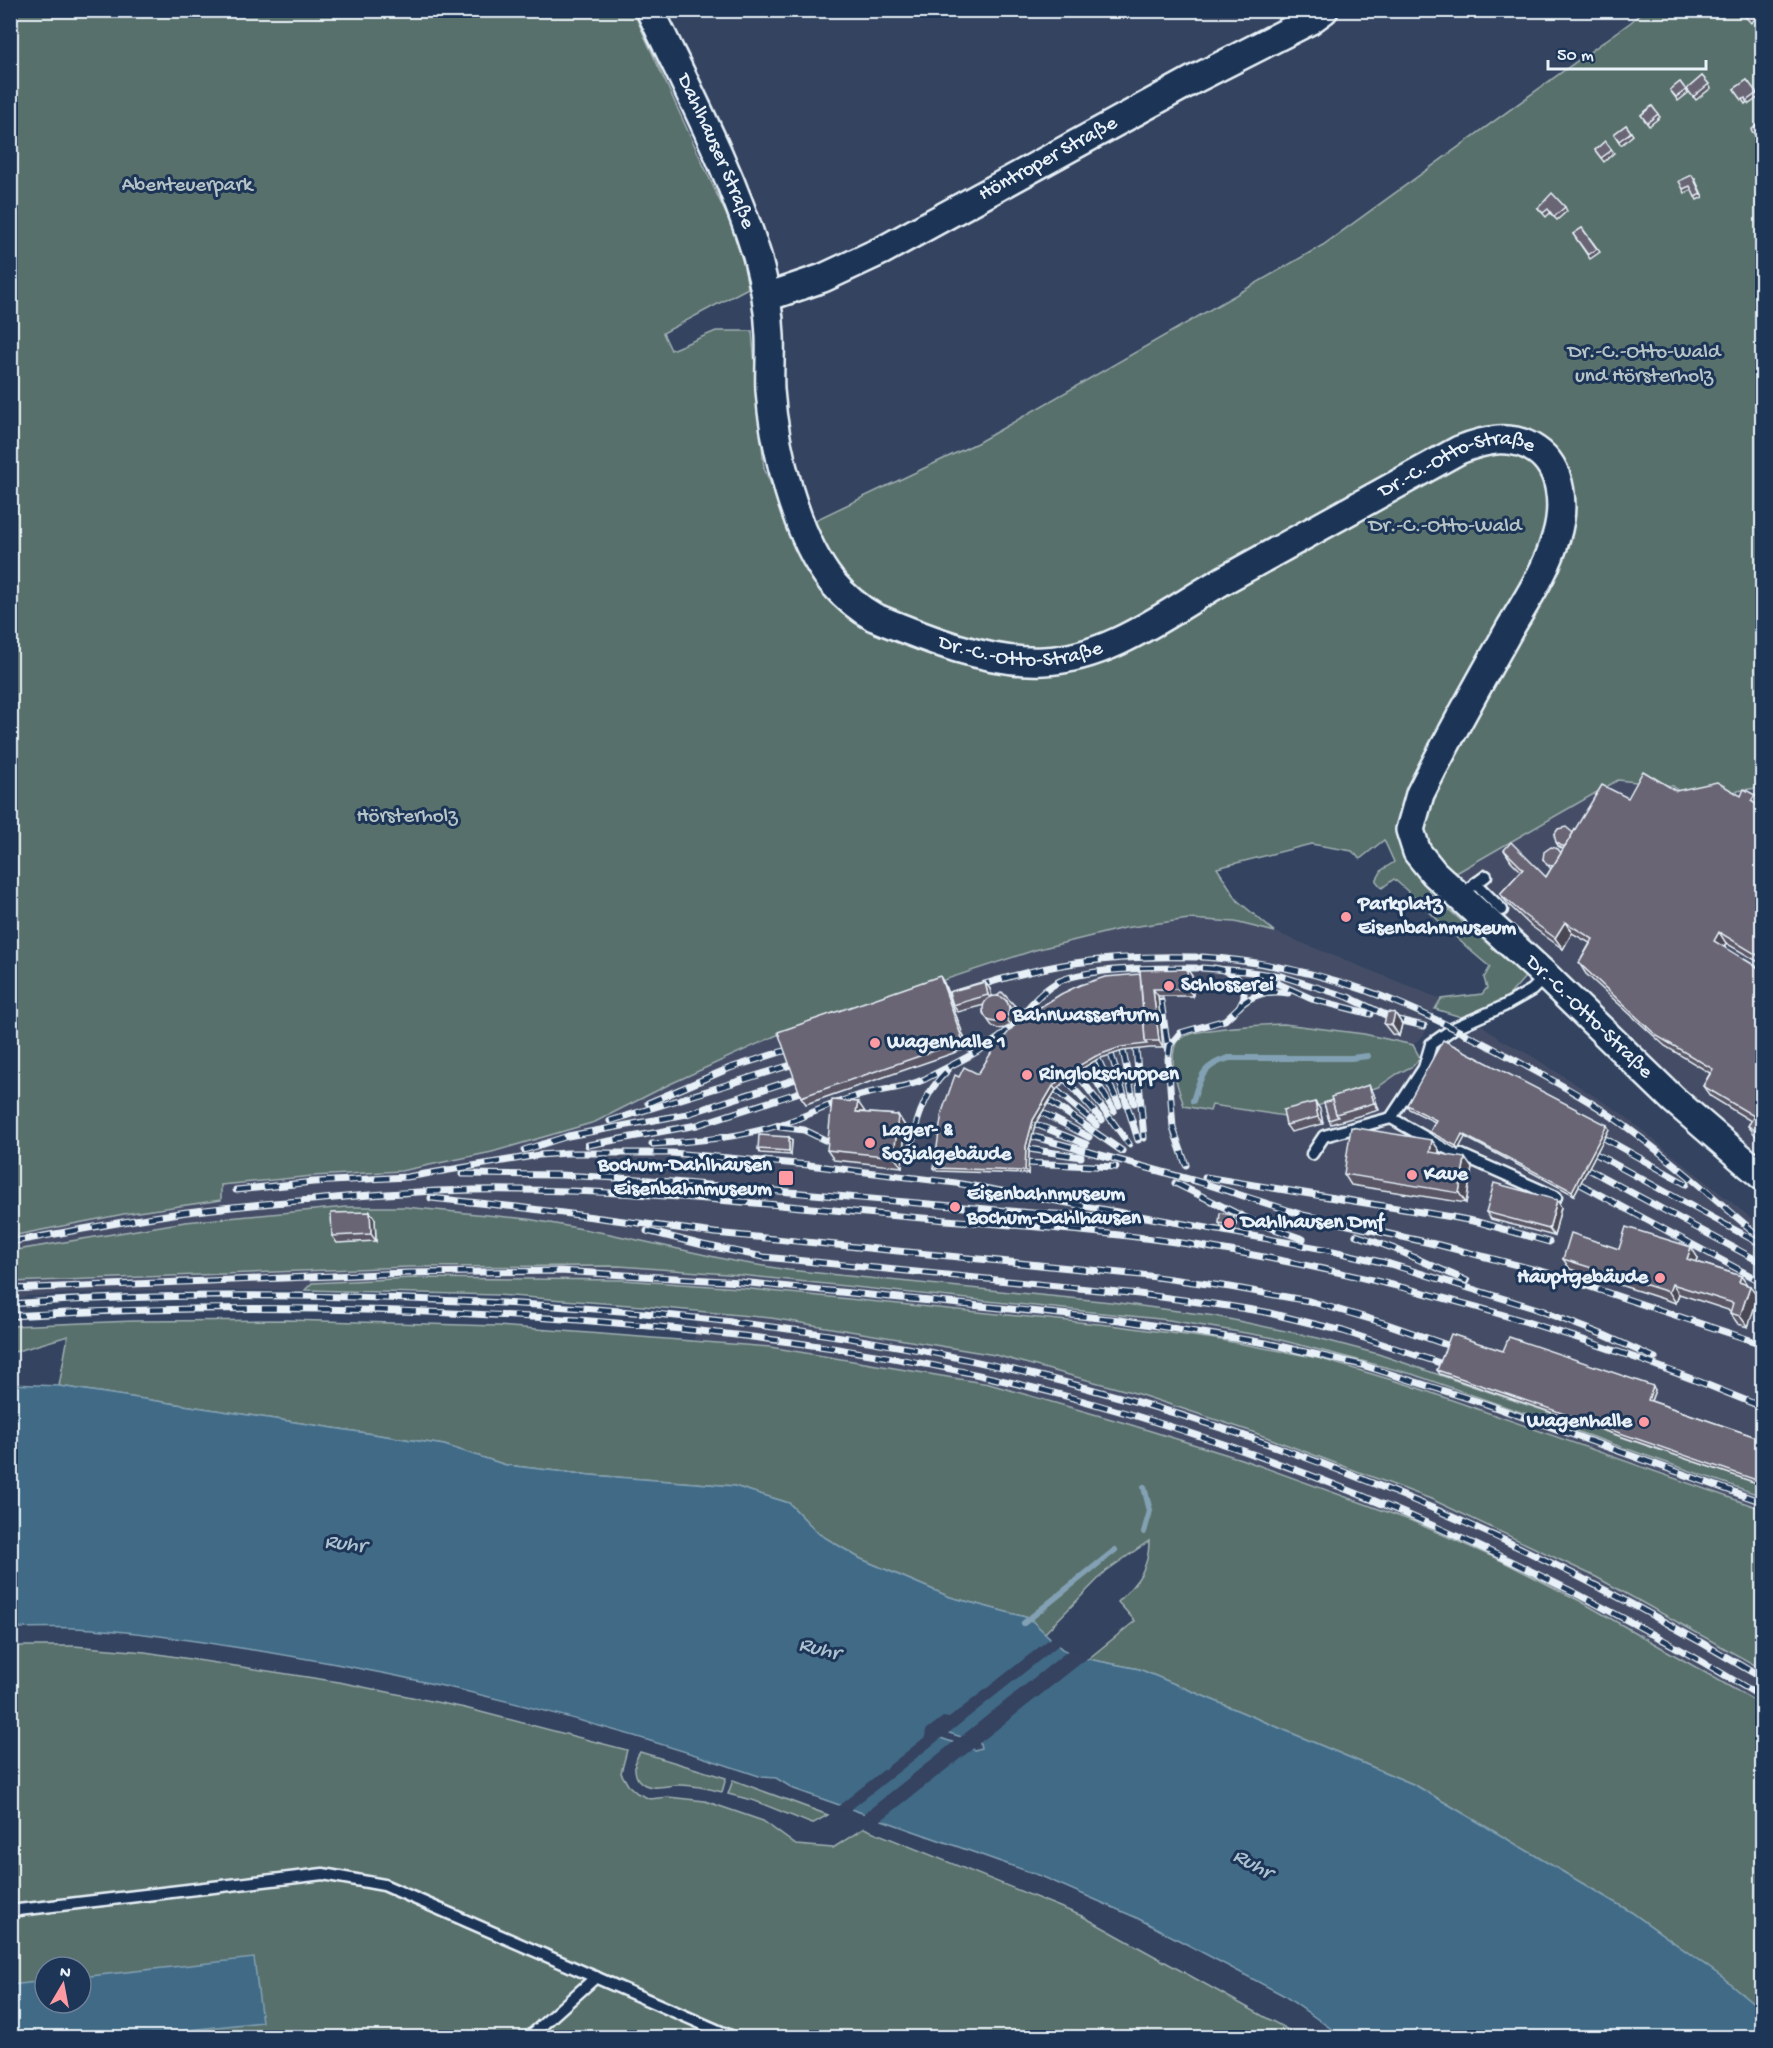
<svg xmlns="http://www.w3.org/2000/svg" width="1773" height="2048" font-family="'Gochi Hand',sans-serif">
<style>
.built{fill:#444d66}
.green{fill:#59706c;stroke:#a0b0b2;stroke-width:1.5;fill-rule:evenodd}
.water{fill:#406b86;stroke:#83a1b4;stroke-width:1.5;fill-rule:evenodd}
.pier{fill:#344360}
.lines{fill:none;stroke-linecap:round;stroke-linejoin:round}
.stream{stroke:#83a1b4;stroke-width:6}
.service-casing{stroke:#e8f1f8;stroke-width:15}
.tertiary-casing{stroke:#e8f1f8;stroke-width:32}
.service{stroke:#1d3557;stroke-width:10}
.tertiary{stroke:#1d3557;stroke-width:27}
.rail-casing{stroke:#e8f1f8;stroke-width:7}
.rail{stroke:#1d3557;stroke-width:4.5;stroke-dasharray:14;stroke-linecap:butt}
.wall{fill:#5a5765;stroke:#e8f1f8;stroke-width:1.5}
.shaded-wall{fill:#4a4752;stroke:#e8f1f8;stroke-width:1.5}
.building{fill:#696575;stroke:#e8f1f8;stroke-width:1.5}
.poi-dot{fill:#ff9aa2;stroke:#1d3557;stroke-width:2}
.labels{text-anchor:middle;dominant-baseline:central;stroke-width:6;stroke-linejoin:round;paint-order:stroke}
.street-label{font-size:21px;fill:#e8f1f8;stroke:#1d3557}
.park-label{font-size:21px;fill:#b6c4c7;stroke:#1d3557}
.poi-label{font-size:21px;font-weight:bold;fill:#e8f1f8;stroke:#1d3557;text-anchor:start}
.water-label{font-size:22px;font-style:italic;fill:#adc2d0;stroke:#1d3557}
</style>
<rect width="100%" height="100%" fill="#344360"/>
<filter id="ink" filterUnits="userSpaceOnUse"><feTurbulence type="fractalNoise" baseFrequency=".0167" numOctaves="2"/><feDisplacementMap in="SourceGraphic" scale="12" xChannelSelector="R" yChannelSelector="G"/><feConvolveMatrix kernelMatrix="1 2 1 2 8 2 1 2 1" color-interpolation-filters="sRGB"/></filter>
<g filter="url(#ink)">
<g class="built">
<polygon points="1618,780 1725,792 1762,787 1762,1166 1495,918 1458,872"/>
<polygon points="1189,919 1235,922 1275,932 1441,999 1435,1009 1424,1035 1413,1045 1364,1034 1284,1024 1197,1032 1173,1066 1184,1106 1210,1111 1212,1105 1285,1116 1378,1087 1397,1074 1413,1066 1420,1058 1481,1024 1498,1038 1530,1055 1621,1113 1762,1227 1762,1509 1409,1385 1118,1326 740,1288 622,1280 413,1278 312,1283 305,1290 133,1291 28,1296 11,1300 11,1236 124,1214 220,1200 220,1185 313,1176 401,1171 492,1152 595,1122 668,1085 777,1035 1035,950 1124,928"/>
<polygon points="698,1311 771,1318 995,1355 1135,1393 1250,1431 1431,1499 1596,1577 1762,1669 1762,1705 1580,1601 1502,1561 1412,1521 1241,1459 1125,1423 989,1384 770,1347 694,1340"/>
</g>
<g class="green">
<path d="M19 10 633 11 741 247 748 288 663 333 671 350 716 331H752L764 468 790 529 833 605 879 608 846 584 811 522 977 443 1323 245 1631 22 1643 11H1762V787L1687 799 1673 786 1618 780 1458 872 1429 892 1525 977 1506 999 1484 1009 1461 1017 1435 1009 1441 999 1482 994 1487 988 1484 978 1490 967C1456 940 1427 908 1394 879L1382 888 1376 881 1382 870 1394 862 1384 840 1360 859 1352 851 1311 844 1217 868 1238 901 1275 932 1235 922 1189 919 1124 928 1035 950 777 1035 668 1085 595 1122 492 1152 401 1171 313 1176 221 1185V1200L124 1214 11 1236 10 19Z"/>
<path d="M1284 1024 1364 1034 1413 1045 1420 1058 1413 1066 1397 1074 1378 1087 1285 1116 1212 1105 1210 1111 1184 1106C1178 1087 1168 1063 1176 1043 1183 1027 1265 1025 1284 1024Z"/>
<polygon points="346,1207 405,1207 528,1219 610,1234 733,1261 788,1270 1111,1302 1215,1316 1318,1338 1378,1354 1762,1485 1762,1496 1412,1374 1269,1337 1169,1320 740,1275 619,1266 408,1267 11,1282 11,1251 185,1222"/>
<polygon points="413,1278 622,1280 740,1288 1118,1326 1215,1339 1318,1358 1409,1385 1762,1509 1762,1669 1596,1577 1431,1499 1250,1431 1135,1393 995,1355 771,1318 642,1306 497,1295 305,1290 312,1283"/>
<path d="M287 1320 498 1326 770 1347 989 1384 1125 1423 1241 1459 1412 1521 1502 1561 1580 1601 1762 1705V2010L1722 1977 1631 1912 1415 1785 1139 1669 1088 1659 1135 1621 1118 1602C1137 1582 1149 1570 1149 1541L1106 1571 1044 1634 1029 1618 950 1597 861 1559 819 1534 789 1503 734 1486 590 1475 506 1465 444 1445 59 1386 68 1336 11 1353 10 1326 133 1321Z"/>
<path d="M10 1646H74L145 1652 339 1682 465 1708 627 1750 621 1773 628 1785 637 1793 650 1799 668 1797 705 1801 763 1821 796 1845 833 1848 864 1828 1082 1916 1301 2037H11ZM45 1967H81V2003H45Z"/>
<path d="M640 1752 726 1778 722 1792C707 1788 694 1785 679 1785 668 1785 655 1790 645 1785 632 1779 633 1762 640 1752Z"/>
<polygon points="733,1780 828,1815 812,1824 755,1801 728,1794"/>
</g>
<g class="water">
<path d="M10 1384 59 1386 444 1445 506 1465 590 1475 734 1486 789 1503 819 1534 861 1559 950 1597 1029 1618 1062 1649 1088 1659 1139 1669 1415 1785 1631 1912 1722 1977 1762 2010V2037H1343L1283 1995 1137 1918 1041 1876 794 1789 776 1778 762 1777C603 1722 439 1680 273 1653 207 1643 141 1631 74 1628 53 1627 32 1628 11 1628ZM934 1728 980 1743 981 1748 975 1750 932 1735Z"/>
<polygon points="254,1958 262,2022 126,2037 11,2037 11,1985 45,1981 45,2003 81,2003 81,1977"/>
</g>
<g class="pier">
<polygon points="1052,1637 1060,1644 946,1735 934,1731 944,1736 849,1811 837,1807 925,1737 926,1730 943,1717 949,1718"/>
<polygon points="1070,1649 1090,1656 977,1745 958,1739"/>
<polygon points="956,1740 975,1747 879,1822 861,1816"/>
</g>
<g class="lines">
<g class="stream">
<path d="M1193 1101C1200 1077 1203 1065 1229 1058H1351L1368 1056"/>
<polyline points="1144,1532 1150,1511 1144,1487"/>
<polyline points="1024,1623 1115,1550"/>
</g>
<g class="service-casing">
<g id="service">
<polyline points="1475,883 1502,910"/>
<polyline points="1471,887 1486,876"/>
<polyline points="1391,1118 1437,1144 1556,1197"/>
<polyline points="1312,1154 1324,1136 1391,1118 1424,1068 1431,1044 1454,1028 1504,1006 1532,990 1546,976"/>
<polyline points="10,1911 323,1874 384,1885 735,2038"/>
<polyline points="528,2038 596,1977"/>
</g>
</g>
<g class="tertiary-casing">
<g id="tertiary">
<path id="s1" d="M650 10C688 90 731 171 757 256 764 282 769 308 770 336 771 354 769 372 770 390 774 448 796 537 832 582 844 596 858 608 874 617 925 638 988 664 1044 661 1111 658 1168 612 1224 580 1302 537 1380 494 1459 450 1484 440 1512 433 1536 450 1563 468 1565 508 1556 537 1547 570 1526 601 1509 630 1479 684 1448 738 1420 794L1410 830 1417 852 1434 873 1546 976 1674 1100 1762 1176"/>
<path id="s2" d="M767 297 823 278 883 250 1193 80 1309 21 1324 10"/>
</g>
</g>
<use href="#service" class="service"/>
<use href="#tertiary" class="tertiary"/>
<g class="rail-casing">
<g id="rail">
<path d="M1202 957C1323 965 1408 1002 1513 1059 1546 1077 1580 1094 1611 1116 1664 1153 1713 1197 1762 1239"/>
<polyline points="1202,968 1243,971 1281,976 1348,997 1394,1019 1424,1026"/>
<polyline points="1263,977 1312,999 1371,1014"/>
<path d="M949 995C990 982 1033 969 1075 963 1115 957 1156 956 1196 957"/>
<polyline points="1161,1001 1168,1049"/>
<path d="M1239 1007C1253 993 1269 990 1288 993"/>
<polyline points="1136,1049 1144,1138"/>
<polyline points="1123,1051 1134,1103"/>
<polyline points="1111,1054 1138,1140"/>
<polyline points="1098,1059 1119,1105"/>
<polyline points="1087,1065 1114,1111"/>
<polyline points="1076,1072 1129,1144"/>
<polyline points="1066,1080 1102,1120"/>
<polyline points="1056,1090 1097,1125"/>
<polyline points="1048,1100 1122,1151"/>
<polyline points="648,1103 730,1068 787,1050"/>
<polyline points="1041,1112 1089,1137"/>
<polyline points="610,1121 791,1065"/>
<polyline points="1035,1124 1086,1144"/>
<polyline points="780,1127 804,1130 825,1140"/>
<polyline points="1031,1136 1203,1183 1303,1215 1439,1245 1548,1273 1762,1344"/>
<polyline points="1604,1138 1686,1184"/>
<path d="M652 1144C696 1141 740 1138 782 1124 807 1116 829 1104 854 1097 878 1089 902 1090 925 1079 946 1068 982 1051 1000 1037 1021 1020 1034 994 1060 981 1091 967 1160 968 1196 968"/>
<polyline points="588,1145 697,1125 800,1092"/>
<polyline points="1029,1149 1081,1157"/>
<polyline points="524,1150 568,1136 687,1114 796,1079"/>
<polyline points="1596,1154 1757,1242"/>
<path d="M909 1161C914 1127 922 1094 948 1070"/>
<polyline points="1027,1163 1116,1167"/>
<polyline points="1186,1165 1173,1128 1168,1059 1170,1045 1180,1033 1225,1020 1239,1007 1244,997 1244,989 1236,976 1223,970 1214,968"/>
<polyline points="1588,1169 1762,1263"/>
<polyline points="462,1174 560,1175 638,1179 1033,1213 1099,1216"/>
<polyline points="1205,1177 1452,1217 1478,1222 1549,1242"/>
<polyline points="1175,1183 1252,1221 1303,1239"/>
<polyline points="1580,1184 1762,1282"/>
<polyline points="236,1190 313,1182 407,1177 539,1155 567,1153 672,1153 809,1165 956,1183 1324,1249 1390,1264 1544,1311"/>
<polyline points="431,1198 517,1207 715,1233 1141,1275 1230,1287 1309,1301 1387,1324 1450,1346"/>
<polyline points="647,1231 703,1245 764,1257 1139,1294 1228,1306 1265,1312 1343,1331 1443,1364"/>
<polyline points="1356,1235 1395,1249 1467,1281"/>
<path d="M10 1242C69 1232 128 1220 187 1212 228 1207 270 1203 312 1200 365 1195 419 1191 473 1190 619 1188 765 1204 910 1217 1005 1225 1101 1230 1195 1245 1389 1276 1581 1331 1762 1407"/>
<polyline points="10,1289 406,1273 560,1271 740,1282 1120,1320 1266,1343 1362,1365 1486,1404 1762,1502"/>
<path d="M10 1304C159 1293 310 1294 459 1301 669 1310 880 1333 1083 1387 1322 1450 1551 1551 1762 1678"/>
<polyline points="1536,1309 1604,1335 1655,1358"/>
<path d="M10 1316C199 1304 389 1307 578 1320 749 1333 919 1355 1084 1401 1324 1467 1550 1569 1762 1697"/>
</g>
</g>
<use href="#rail" class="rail"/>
</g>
<g class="wall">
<polygon points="1739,10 1762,10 1762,12 1751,23"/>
<polygon points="1702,76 1711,88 1696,100 1687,89"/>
<polygon points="1747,80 1759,97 1749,104 1747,102 1745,104 1734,89"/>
<polygon points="1680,82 1688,93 1678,101 1670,90"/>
<polygon points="1652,106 1660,117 1649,126 1641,115"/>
<polygon points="1626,125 1633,135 1621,145 1614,134"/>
<polygon points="1605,141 1614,153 1604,162 1595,150"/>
<polygon points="1695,179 1703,197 1697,200 1692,190 1685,193 1683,189"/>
<polygon points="1565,207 1567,211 1557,220 1550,213 1546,217 1538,208"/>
<polygon points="1582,228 1600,252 1590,259 1573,234"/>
<polygon points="1676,791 1741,796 1762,805 1761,807 1762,808 1762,964 1726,943 1724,947 1762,970 1762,1140 1756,1136 1748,1126 1751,1121 1710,1096 1703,1086 1710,1073 1665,1046 1586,974 1579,963 1590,943 1572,933 1563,949 1531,926 1508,904 1500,894 1521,871 1511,861 1504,850 1546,877 1551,869 1543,859 1561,853 1563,849 1558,846 1556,842 1573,833 1628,798"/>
<polygon points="1187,969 1192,976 1193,996 1158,996 1163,1048 1150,1048 1123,1051 1098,1059 1076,1072 1056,1090 1035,1124 1029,1149 1028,1174 937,1171 934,1168 959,1077 978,1074 1140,974"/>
<polygon points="985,982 990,989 992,996 1015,1006 1018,1009 1014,1012 1012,1010 1014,1019 1011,1025 1005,1028 998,1029 992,1026 983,1013 984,1005 958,1012 953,1005"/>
<polygon points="944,983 968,1048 806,1104 801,1097"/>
<polygon points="1395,1013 1402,1024 1399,1036 1392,1034 1384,1024"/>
<polygon points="1373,1092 1379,1110 1331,1124 1329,1120 1324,1103"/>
<polygon points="1315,1102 1320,1109 1323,1124 1291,1132 1286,1125"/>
<polygon points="1407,1105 1609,1129 1574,1195 1465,1137 1458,1150 1432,1135 1430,1132 1435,1122 1409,1109"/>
<polygon points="865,1113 898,1115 905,1126 902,1167 834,1160 827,1150"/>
<polygon points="789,1137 792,1140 791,1155 760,1153 758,1149"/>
<polygon points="1439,1150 1439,1153 1472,1168 1466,1203 1351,1185 1344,1174"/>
<polygon points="1557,1200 1561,1207 1554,1236 1491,1219 1486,1212"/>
<polygon points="370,1212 375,1219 376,1241 337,1243 332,1236"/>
<polygon points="1237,1218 1235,1229 1221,1227 1219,1223"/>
<polygon points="1619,1249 1698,1258 1697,1262 1741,1276 1746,1284 1758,1296 1748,1327 1738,1324 1730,1313 1731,1311 1679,1294 1676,1303 1570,1269 1563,1259"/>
<polygon points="1503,1351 1655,1390 1651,1401 1762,1439 1762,1485 1440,1374 1437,1370"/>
</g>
<g class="shaded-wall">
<polygon points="1755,795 1762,805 1758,812 1751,801"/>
<polygon points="1565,922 1572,933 1563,949 1555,938"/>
<polygon points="1719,932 1726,943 1721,952 1714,941"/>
<polygon points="1187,969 1192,976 1193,996 1188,989"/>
<polygon points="940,976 944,983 968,1048 963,1041"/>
<polygon points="985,982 990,989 993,1002 988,995"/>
<polygon points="1153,989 1158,996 1163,1048 1159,1041"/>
<polygon points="1007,1001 1012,1008 1014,1019 1011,1025 1006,1018"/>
<polygon points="1395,1013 1402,1024 1399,1036 1392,1025"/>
<polygon points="1369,1085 1373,1092 1379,1110 1374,1103"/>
<polygon points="1053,1086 1056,1090 1035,1124 1029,1149 1028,1174 1025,1171 1026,1146 1033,1120"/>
<polygon points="858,1102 865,1112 856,1112"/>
<polygon points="1315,1102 1320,1109 1323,1124 1318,1117"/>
<polygon points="898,1115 905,1126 902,1167 894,1157"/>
<polygon points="1607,1125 1609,1129 1574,1195 1572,1191"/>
<polygon points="1462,1134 1465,1137 1458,1150 1456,1146"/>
<polygon points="789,1137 792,1140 791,1155 789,1151"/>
<polygon points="1432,1140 1439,1150 1438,1162 1430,1152"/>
<polygon points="1465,1158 1472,1168 1466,1203 1459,1193"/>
<polygon points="1557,1200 1561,1207 1554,1236 1549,1229"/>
<polygon points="370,1212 375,1219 376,1241 371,1234"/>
<polygon points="1234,1215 1237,1218 1235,1229 1233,1226"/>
<polygon points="1691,1247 1698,1258 1694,1269 1687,1259"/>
<polygon points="1741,1276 1748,1286 1739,1282"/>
<polygon points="1672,1284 1679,1294 1676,1303 1669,1292"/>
<polygon points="1750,1286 1758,1296 1748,1327 1740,1316"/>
<polygon points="1653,1386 1655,1390 1650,1403 1648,1400"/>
</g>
<g class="building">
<polygon points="1741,10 1752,10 1746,16"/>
<polygon points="1702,76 1709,84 1693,97 1687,89"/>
<polygon points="1747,80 1757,93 1746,101 1745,98 1742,100 1734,89"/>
<polygon points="1680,82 1686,90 1676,97 1670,90"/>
<polygon points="1652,106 1658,114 1647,123 1641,115"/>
<polygon points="1759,123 1762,126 1762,143 1751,130"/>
<polygon points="1626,125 1631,132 1619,141 1614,134"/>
<polygon points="1605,141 1612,150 1601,158 1595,150"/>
<polygon points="1692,175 1701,194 1695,197 1690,186 1683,189 1679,181"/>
<polygon points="1552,193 1565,207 1554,217 1548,209 1543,213 1538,208"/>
<polygon points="1582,228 1597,249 1588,255 1573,234"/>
<polygon points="1643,771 1676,791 1717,782 1741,796 1744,789 1755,795 1751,801 1762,808 1762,958 1719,932 1714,941 1762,970 1762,1134 1748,1126 1754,1116 1703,1086 1713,1069 1657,1036 1579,963 1593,939 1565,922 1555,938 1524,915 1500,894 1523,869 1504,850 1511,842 1546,877 1602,785 1628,798"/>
<polygon points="1566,827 1572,832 1573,833 1565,846 1562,846 1556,842 1554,835 1558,829"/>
<polygon points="1551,847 1558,849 1561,853 1553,866 1547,865 1543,859 1544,852"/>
<polygon points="1187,969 1188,989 1153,989 1159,1041 1145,1041 1140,970"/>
<polygon points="1140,974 1145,1041 1147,1044 1121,1047 1096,1056 1073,1069 1053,1086 1033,1120 1026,1146 1025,1171 934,1168 942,1112 955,1075 959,1077 964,1067 978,1074 993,1050 1012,1028 1026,1016 1061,994 1080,985 1105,977"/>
<polygon points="940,976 963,1041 801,1097 778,1032"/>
<polygon points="985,982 988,995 953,1005 949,992"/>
<polygon points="1002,992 1015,1006 1011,1009 1007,1003 1007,1001 997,996"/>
<circle cx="996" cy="1009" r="13"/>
<polygon points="1387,1012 1395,1013 1392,1025 1384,1024"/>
<polygon points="1443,1040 1607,1125 1572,1191 1462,1134 1456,1146 1430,1132 1436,1120 1407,1105"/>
<polygon points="1369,1085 1374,1103 1336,1114 1331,1097"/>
<polygon points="832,1100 858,1102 856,1112 898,1115 894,1157 827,1150"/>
<polygon points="1332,1100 1336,1114 1338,1117 1329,1120 1324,1103"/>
<polygon points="1315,1102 1318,1117 1286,1125 1283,1110"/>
<polygon points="1351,1127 1432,1140 1430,1152 1465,1158 1459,1193 1344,1174"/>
<polygon points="759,1135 789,1137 789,1151 758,1149"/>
<polygon points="1494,1183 1557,1200 1549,1229 1486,1212"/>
<polygon points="370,1212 371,1234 332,1236 331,1213"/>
<polygon points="1220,1213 1234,1215 1233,1226 1219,1223"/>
<polygon points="1626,1227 1691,1247 1687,1259 1741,1276 1739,1282 1750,1286 1740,1316 1730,1313 1733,1303 1672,1284 1669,1292 1563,1259 1571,1233 1619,1249"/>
<polygon points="1451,1334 1503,1351 1509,1337 1653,1386 1648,1400 1762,1439 1762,1482 1437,1370"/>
</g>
</g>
<g class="poi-dot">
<circle cx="1346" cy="917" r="6"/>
<circle cx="1169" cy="986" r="6"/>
<circle cx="1001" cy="1016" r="6"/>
<circle cx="875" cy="1043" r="6"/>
<circle cx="1027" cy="1075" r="6"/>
<circle cx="870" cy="1143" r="6"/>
<circle cx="1412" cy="1175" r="6"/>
<rect x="778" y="1170" width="16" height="16" rx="3"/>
<circle cx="955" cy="1207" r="6"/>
<circle cx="1229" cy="1223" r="6"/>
<circle cx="1660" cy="1278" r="6"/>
<circle cx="1644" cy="1422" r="6"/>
</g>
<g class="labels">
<g class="street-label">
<text stroke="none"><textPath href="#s1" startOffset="156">Dahlhauser Straße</textPath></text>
<text stroke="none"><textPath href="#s2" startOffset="314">Höntroper Straße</textPath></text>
<text stroke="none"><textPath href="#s1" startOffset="1302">Dr.-C.-Otto-Straße</textPath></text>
<text stroke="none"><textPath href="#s1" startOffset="816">Dr.-C.-Otto-Straße</textPath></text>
<text stroke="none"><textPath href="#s1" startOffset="2074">Dr.-C.-Otto-Straße</textPath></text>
</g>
<g class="park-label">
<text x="187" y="186">Abenteuerpark</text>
<text x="1644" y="353">Dr.-C.-Otto-Wald<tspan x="1644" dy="24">und Hörsterholz</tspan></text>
<text x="1445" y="527">Dr.-C.-Otto-Wald</text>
<text x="407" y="817">Hörsterholz</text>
</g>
<g class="poi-label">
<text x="1358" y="905">Parkplatz<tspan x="1358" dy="24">Eisenbahnmuseum</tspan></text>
<text x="1181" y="986">Schlosserei</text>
<text x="1013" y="1016">Bahnwasserturm</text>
<text x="887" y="1043">Wagenhalle 1</text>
<text x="1039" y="1075">Ringlokschuppen</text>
<text x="882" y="1131">Lager- &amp;<tspan x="882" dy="24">Sozialgebäude</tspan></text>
<text x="772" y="1166" text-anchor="end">Bochum-Dahlhausen<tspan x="772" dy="24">Eisenbahnmuseum</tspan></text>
<text x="1424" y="1175">Kaue</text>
<text x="967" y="1195">Eisenbahnmuseum<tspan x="967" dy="24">Bochum-Dahlhausen</tspan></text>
<text x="1241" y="1223">Dahlhausen Dmf</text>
<text x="1648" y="1278" text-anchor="end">Hauptgebäude</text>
<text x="1632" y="1422" text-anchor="end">Wagenhalle</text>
</g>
<g class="water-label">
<text transform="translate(345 1545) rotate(7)">Ruhr</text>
<text transform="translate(819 1650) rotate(14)">Ruhr</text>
<text transform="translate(1252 1865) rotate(29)">Ruhr</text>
</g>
</g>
<rect width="1773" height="2048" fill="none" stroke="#1d3557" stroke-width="36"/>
<rect x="18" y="18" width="1737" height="2012" fill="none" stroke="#e8f1f8" stroke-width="2" filter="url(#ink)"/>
<g transform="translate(63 1985) rotate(10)"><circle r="28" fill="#1d3557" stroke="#6e8097" stroke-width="1.5"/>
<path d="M0-4.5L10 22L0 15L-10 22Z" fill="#ff9aa2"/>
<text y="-9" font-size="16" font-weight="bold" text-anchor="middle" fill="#e8f1f8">N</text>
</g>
<path d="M1548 60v9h158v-9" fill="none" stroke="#e8f1f8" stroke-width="3"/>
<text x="1557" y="60" font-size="18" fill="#e8f1f8" stroke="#1d3557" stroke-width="4.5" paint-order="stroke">50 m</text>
</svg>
